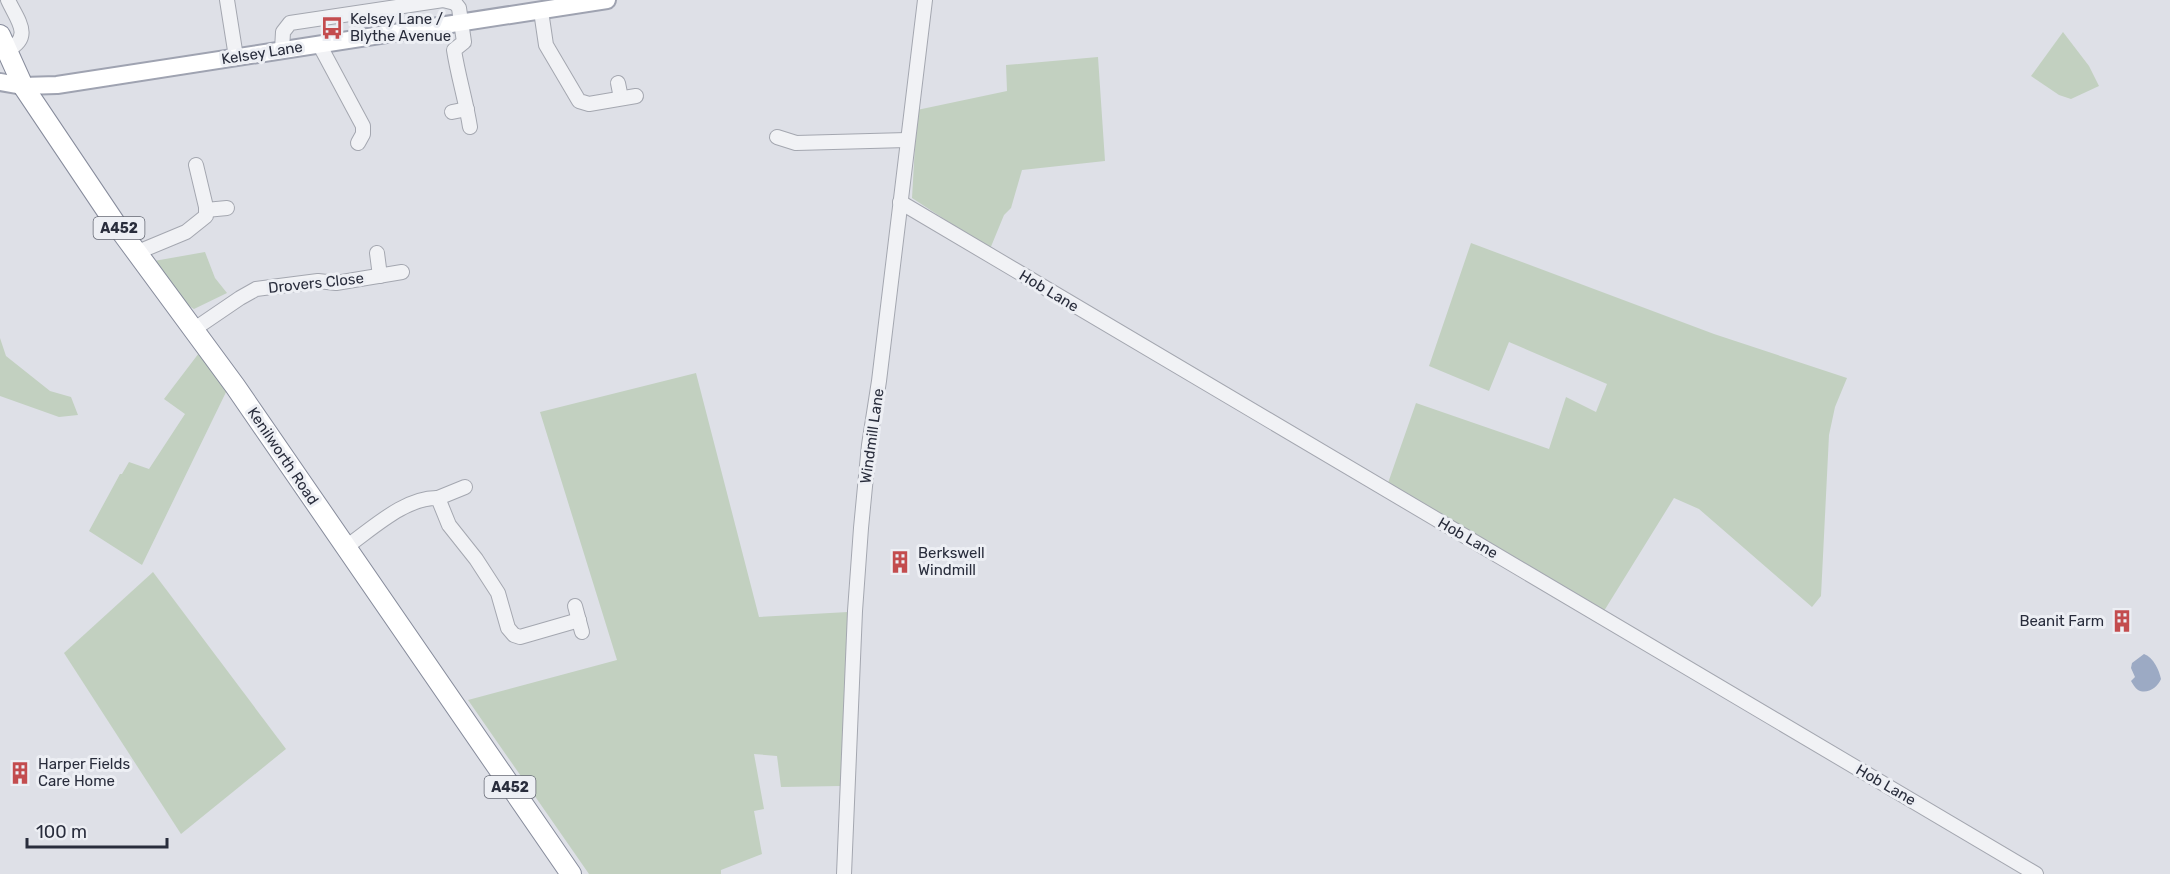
<svg xmlns="http://www.w3.org/2000/svg" width="2170" height="874" font-family="Rubik,sans-serif">
<style>
.green{fill:#c2d0c0}
.water{fill:#9caac4}
.lines{fill:none;stroke-linecap:round;stroke-linejoin:round}
.minor-casing{stroke:#a4a7b0;stroke-width:16}
.major-casing{stroke:#9fa3b1;stroke-width:20}
.highway-casing{stroke:#878c9c;stroke-width:22}
.minor{stroke:#f1f2f5;stroke-width:14}
.major{stroke:#fff;stroke-width:16}
.highway{stroke:#fff;stroke-width:20}
.labels{text-anchor:middle;dominant-baseline:central;stroke-width:6;stroke-linejoin:round;paint-order:stroke}
.shield{fill:#edeff4;stroke:#646773;stroke-width:1.5}
.shield-label{font-size:14px;font-weight:bold;fill:#292d3c}
.poi-label{font-size:15px;fill:#292d3c;stroke:#edeff4;text-anchor:start}
.street-label{font-size:15px;fill:#292d3c;stroke:#edeff4}
</style>
<rect width="100%" height="100%" fill="#dee0e7"/>
<g class="green">
<polygon points="2063,32 2089,66 2099,86 2071,99 2059,95 2031,76"/>
<polygon points="1098,57 1105,161 1022,170 1011,208 1004,215 990,249 912,198 917,110 1007,91 1006,65"/>
<polygon points="1471,243 1714,334 1847,378 1835,407 1829,435 1821,596 1812,607 1699,509 1674,498 1604,611 1388,483 1416,403 1549,449 1566,397 1596,412 1607,384 1509,342 1489,391 1429,366"/>
<polygon points="205,252 215,278 227,293 194,309 184,303 154,261"/>
<polygon points="0,338 6,356 50,391 71,397 78,415 59,417 0,396"/>
<polygon points="199,353 228,388 142,565 89,531 120,474 122,474 129,462 149,469 185,414 164,399"/>
<polygon points="696,373 759,617 848,612 841,786 781,787 777,756 754,754 764,809 754,811 762,854 721,870 721,874 589,874 468,700 617,660 540,412"/>
<polygon points="153,572 286,749 181,834 64,653"/>
</g>
<path class="water" d="M2144 654C2154 658 2159 670 2161 679 2158 687 2147 695 2138 690 2135 688 2133 684 2131 681L2135 677 2131 668 2132 663Z"/>
<g class="lines">
<g class="minor-casing">
<g id="minor">
<polyline points="227,0 236,57"/>
<path d="M443 0 455 3 459 8 464 42 454 50C458 76 466 101 470 127"/>
<polyline points="541,11 546,45 579,101 589,104 636,96"/>
<polyline points="319,44 363,126 363,134 358,143"/>
<path d="M7 50C34 37 17 20 8 0"/>
<polyline points="282,50 283,32 290,23 443,0"/>
<polyline points="618,83 621,98"/>
<polyline points="452,112 467,109"/>
<polyline points="777,137 796,143 907,140"/>
<polyline points="900,202 2036,874"/>
<polyline points="206,210 227,208"/>
<polyline points="138,252 186,232 206,216 206,207 196,165"/>
<polyline points="377,253 380,276"/>
<polyline points="193,330 240,298 256,289 318,281 336,283 402,272"/>
<polyline points="438,498 465,487"/>
<path d="M346 547C372 529 405 497 438 498L449 525 476 559 498 593 508 628 514 635 520 637 579 620"/>
<polyline points="575,606 582,632"/>
<polyline points="844,874 855,611 861,528 869,445 879,381 925,0"/>
</g>
</g>
<g class="major-casing">
<polyline id="major" points="0,82 23,86 57,85 607,0"/>
</g>
<g class="highway-casing">
<polyline id="highway" points="0,35 23,86 115,223 235,386 571,874"/>
</g>
<use href="#minor" class="minor"/>
<use href="#major" class="major"/>
<use href="#highway" class="highway"/>
</g>
<defs>
<g id="bus-bare" transform="scale(1.8)"><path d="M-5-6H5V4H4V6H2V4H-2V6H-4V4H-5ZM-3.5-4V0h7V-4ZM-3.5 1.2v1.5H-2V1.2ZM2 1.2v1.5H3.5V1.2Z" fill="#c34c4e" stroke="#edeff4" stroke-width="2.5" paint-order="stroke"/></g>
<g id="building-bare" transform="scale(1.8)"><path d="M-4-6H4V6H1V3H-1V6H-4ZM-2.5-4.3h1.7v1.8h-1.7ZM.8-4.3h1.7v1.8H.8ZM-2.5-1h1.7V.8h-1.7ZM.8-1h1.7V.8H.8Z" fill="#c34c4e" stroke="#edeff4" stroke-width="2.5" paint-order="stroke"/></g>
</defs>
<g fill-rule="evenodd">
<use href="#bus-bare" x="332" y="28"/>
<use href="#building-bare" x="900" y="562"/>
<use href="#building-bare" x="2122" y="621"/>
<use href="#building-bare" x="20" y="773"/>
</g>
<g class="labels">
<g class="shield">
<rect x="93.5" y="217" width="51" height="22" rx="4.5"/>
<rect x="484.5" y="776" width="51" height="22" rx="4.5"/>
</g>
<g class="shield-label">
<text x="119" y="228">A452</text>
<text x="510" y="787">A452</text>
</g>
<g class="poi-label">
<text x="350" y="19">Kelsey Lane /<tspan x="350" dy="17">Blythe Avenue</tspan></text>
<text x="918" y="553">Berkswell<tspan x="918" dy="17">Windmill</tspan></text>
<text x="2104" y="621" text-anchor="end">Beanit Farm</text>
<text x="38" y="764">Harper Fields<tspan x="38" dy="17">Care Home</tspan></text>
</g>
<g class="street-label">
<text transform="translate(262 53) rotate(-9)">Kelsey Lane</text>
<text transform="translate(316 283) rotate(-6)">Drovers Close</text>
<text transform="translate(1049 291) rotate(31)">Hob Lane</text>
<text transform="translate(872 436) rotate(-82)">Windmill Lane</text>
<text transform="translate(283 456) rotate(56)">Kenilworth Road</text>
<text transform="translate(1468 538) rotate(30)">Hob Lane</text>
<text transform="translate(1886 785) rotate(30)">Hob Lane</text>
</g>
</g>
<path d="M27 838v9h140v-9" fill="none" stroke="#292d3c" stroke-width="3"/>
<text x="36" y="838" font-size="18" fill="#292d3c" stroke="#edeff4" stroke-width="4.5" paint-order="stroke">100 m</text>
</svg>
